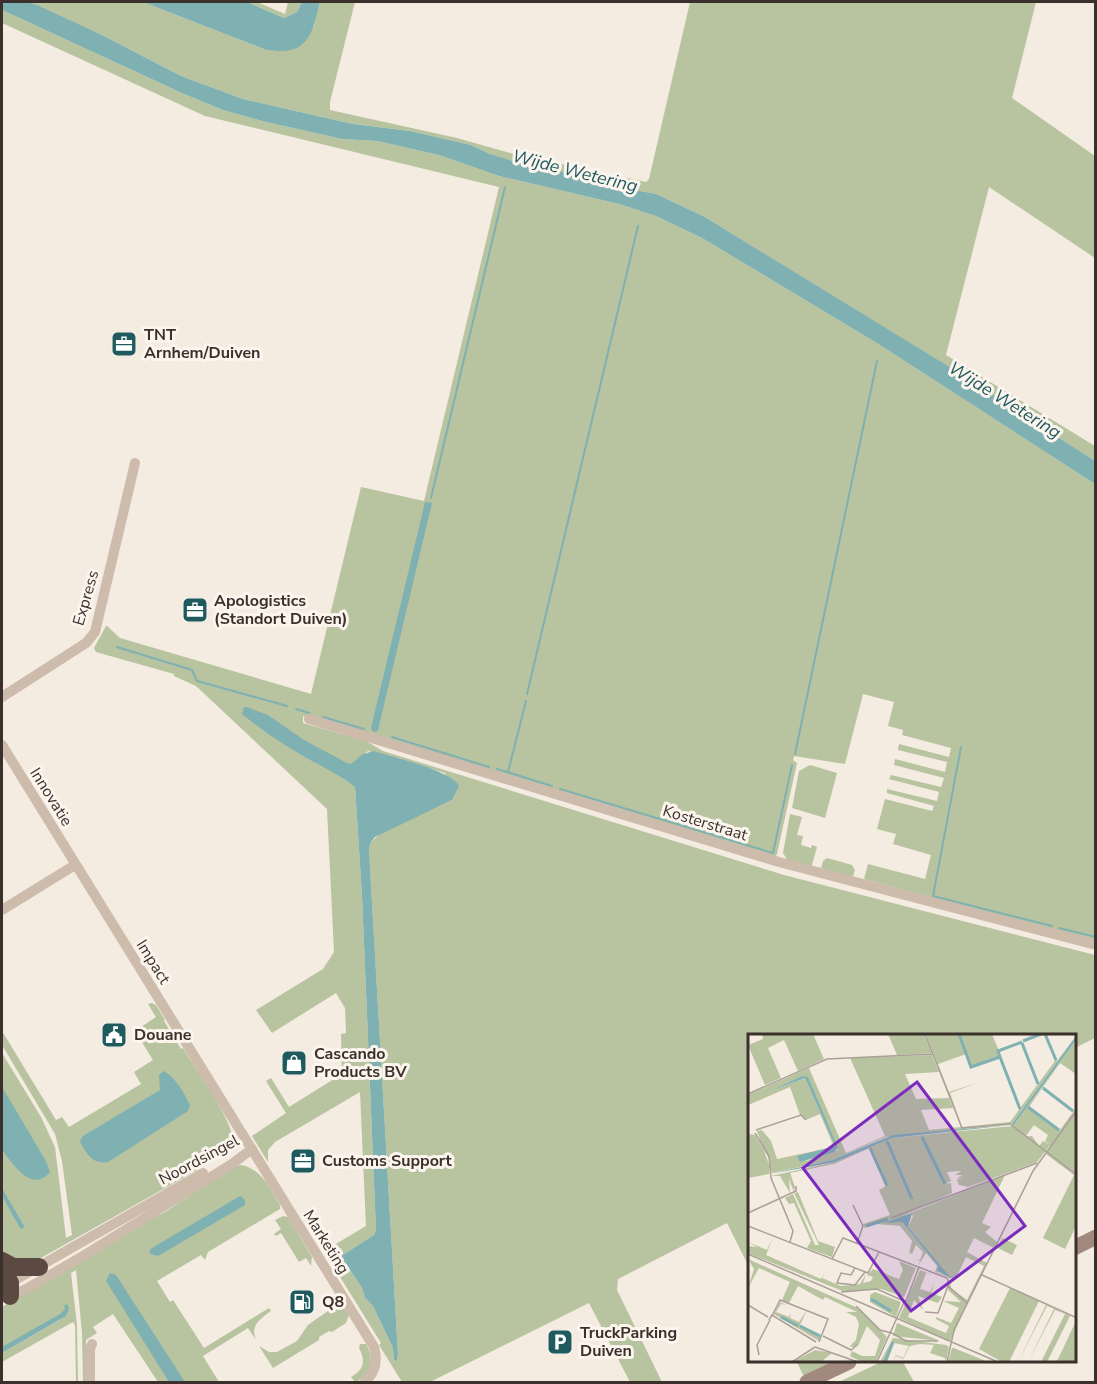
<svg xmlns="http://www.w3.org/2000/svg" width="1097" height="1384" font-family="'Nunito Sans',sans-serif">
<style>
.green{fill:#b8c4a0;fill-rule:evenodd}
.water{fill:#7fb0b2}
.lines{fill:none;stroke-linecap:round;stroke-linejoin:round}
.stream{stroke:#7fb0b2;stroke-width:2}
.street{stroke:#cdbbac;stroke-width:10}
.secondary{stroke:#a18a7d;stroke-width:15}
.highway{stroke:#5c4a42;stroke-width:18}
.labels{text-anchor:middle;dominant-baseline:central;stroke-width:6;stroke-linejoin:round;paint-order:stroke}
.poi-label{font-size:16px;font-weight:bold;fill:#3b302b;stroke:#fbf5ee;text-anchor:start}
.street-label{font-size:16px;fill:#3b302b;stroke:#fbf5ee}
.water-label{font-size:18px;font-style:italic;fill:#1f5a5e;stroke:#fbf5ee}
.inset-river{fill:none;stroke:#7fb0b2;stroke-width:3}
.inset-road{fill:none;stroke:#aaa098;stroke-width:1.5}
.view{fill:#7b2cbf;fill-opacity:0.15;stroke:#7b2cbf;stroke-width:3}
.inset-edge{fill:none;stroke:#3b302b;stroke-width:3}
</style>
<rect width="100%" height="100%" fill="#f4ebe1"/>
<g class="green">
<polygon points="27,2 143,2 264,49 302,44 314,26 320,2 355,2 330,102 330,110 457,138 514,154 646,182 649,179 690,2 1036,2 1012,98 1095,156 1095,258 989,187 946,355 1095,446 1095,461 950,368 705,217 656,194 619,187 601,180 569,173 539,169 490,154 471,145 410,131 353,124 243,99 181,76 102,35"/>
<polygon points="247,2 257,2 285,14 288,2 302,2 297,12 284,18"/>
<path d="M2 10 184 94 223 110 262 121 342 139 377 141 439 155 499 176 619 204 656 216 702 238 880 345 1095 484V942L864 879 868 864 925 879 931 855 893 844 896 834 877 829 885 799 932 811 934 806 887 793V789L937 801 939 792 889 779 891 775 941 787 944 778 894 765 895 759 945 772 947 762 898 750 899 744 949 757 951 748 902 735 903 730 888 726 894 702 863 694 845 764 794 756 793 760 797 763 777 854 774 859 303 716V723L366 741 383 751 784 875 1095 955V1038L1075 1048 1074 1036H749V1267L727 1223 618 1279 617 1290 662 1382H630L589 1303 430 1382H402L379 1345 381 1343 324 1251 366 1226 360 1092 275 1142 268 1150V1162L252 1136 286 1113 266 1081 271 1078 289 1107 342 1074 341 1034 346 1033 345 1008 336 993 272 1033 256 1010 323 969 334 952 327 809 196 686 174 676V674L96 652 94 648 106 626H107L120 638 311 694 361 487 424 501 499 187 205 116 2 23ZM368 751 445 773 452 800 381 833 371 842 369 851 398 1355 397 1361 394 1360 393 1348 373 1306 365 1298 362 1288 341 1256 374 1235 376 1230 362 896 355 787 349 766Z"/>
<polygon points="810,765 837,773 825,818 792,808 799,771"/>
<polygon points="790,814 802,817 797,835 803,836 801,845 811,848 812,845 817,847 812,865 809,867 788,861 783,853"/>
<polygon points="827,858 852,865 855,870 853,876 849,878 821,868 823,861"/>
<path d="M152 1003 156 1005 165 1020 164 1021 181 1049 183 1048C193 1065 235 1124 232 1139 231 1150 222 1154 215 1160L39 1259H6L2 1250V1053L41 1117 55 1147 66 1238 72 1235 62 1161 55 1134 2 1045V1031L56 1120 62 1117 69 1127 141 1084 134 1072 153 1060 135 1031 156 1017 148 1004Z"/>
<path d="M241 1165C262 1169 270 1188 280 1205V1209L208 1252 205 1260 201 1255 157 1281 170 1302 173 1300 204 1348 269 1308 271 1311C260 1319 250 1325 256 1340L248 1328 203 1356 219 1382H158L113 1314 93 1327 97 1333 86 1340V1382H83L82 1333 76 1270 71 1273 77 1325 78 1382H76L75 1325 73 1322 2 1362V1353L61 1319 65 1315 2 1350V1307L135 1227 165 1212 235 1166Z"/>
<polygon points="283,1216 288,1217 312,1257 311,1266 306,1258 299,1262 281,1233 276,1236 274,1234 281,1229 275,1220"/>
<polygon points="335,1306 345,1309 349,1315 346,1323 332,1332 329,1331 319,1337 319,1340 273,1368 259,1346 269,1352 277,1352 297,1341 308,1325"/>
<path d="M360 1344H366C375 1358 372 1377 355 1382L351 1377C364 1370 366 1361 359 1348Z"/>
<polygon points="797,1362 835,1362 804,1377"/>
<polygon points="881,1362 903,1362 914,1382 839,1382"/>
</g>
<g class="water">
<polygon points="2,2 27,2 37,5 102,35 181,76 243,99 353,124 410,131 471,145 490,154 539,169 569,173 601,180 619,187 656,194 705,217 951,368 1095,461 1095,484 880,345 702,238 656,216 619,204 499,176 439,155 377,141 342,139 262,121 223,110 184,94 2,10"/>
<path d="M143 2H247L284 18 297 12 302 2H320C312 37 306 58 264 49Z"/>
<polygon points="425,502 432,503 378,730 376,732 372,731 371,728"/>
<path d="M244 707H247L268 715 304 740 347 763 351 764 363 754 374 751C392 757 453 771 459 786L452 800 375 837 371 842 369 850 398 1355 397 1361 394 1360 393 1348 373 1306 365 1298 362 1288 341 1256 374 1235 376 1230 362 896 355 787C342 776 327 769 312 761 287 747 264 732 242 714Z"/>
<path d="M164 1071C176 1078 184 1093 190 1105L188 1111 108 1162C93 1165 86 1154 80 1141L83 1136 160 1090 159 1075Z"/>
<path d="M2 1087 46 1161 50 1172C32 1194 13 1164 2 1150Z"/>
<polygon points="2,1188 24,1226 23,1229 20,1228 2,1196"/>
<polygon points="240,1196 245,1200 245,1205 158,1256 150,1254 150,1250 152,1248"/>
<polygon points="110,1273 116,1275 185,1382 169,1382 106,1281"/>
<polygon points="67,1304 69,1308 66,1316 2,1353 2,1347 60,1314 65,1309 64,1306"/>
</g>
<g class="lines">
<g class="stream">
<polyline points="431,498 505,187"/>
<polyline points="117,647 192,670 197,681 287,706"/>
<polyline points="527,694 638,226"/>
<polyline points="296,709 309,713"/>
<polyline points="323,717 364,729"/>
<polyline points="392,737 489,767"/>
<polyline points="961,747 933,896 1052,926"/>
<polyline points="795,754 877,361"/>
<polyline points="497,769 552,786"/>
<polyline points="508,772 526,701"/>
<polyline points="560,789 773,853 792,765"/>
<polyline points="1059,928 1096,937"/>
</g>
<g class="street">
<polyline points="2,697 86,643 95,632 135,463"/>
<polyline points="309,719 779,862 1096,945"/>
<path d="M2 745 374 1347C378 1361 376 1372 365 1382"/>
<polyline points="2,910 75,865"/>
<polyline points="10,1283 203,1173"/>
<polyline points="10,1296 26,1289 83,1256 232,1164 252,1149"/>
<polyline points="90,1382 90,1349 92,1344"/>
</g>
<g class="secondary">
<polyline points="1074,1248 1096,1237"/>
<polyline points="807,1382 849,1362"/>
</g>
<g class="highway">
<polyline points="2,1261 13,1267 39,1267"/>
<polyline points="2,1268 10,1283 10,1296"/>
</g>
</g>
<defs>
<g id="office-square" transform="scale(1.35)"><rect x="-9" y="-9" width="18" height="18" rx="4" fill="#1f5a5e" stroke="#fbf5ee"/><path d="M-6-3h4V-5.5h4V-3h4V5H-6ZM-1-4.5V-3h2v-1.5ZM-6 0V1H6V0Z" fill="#fff"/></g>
<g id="civic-square" transform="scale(1.35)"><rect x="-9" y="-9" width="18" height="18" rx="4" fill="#1f5a5e" stroke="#fbf5ee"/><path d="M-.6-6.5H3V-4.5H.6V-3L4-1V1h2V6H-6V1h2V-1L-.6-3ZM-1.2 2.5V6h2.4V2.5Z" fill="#fff"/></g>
<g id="shop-square" transform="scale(1.35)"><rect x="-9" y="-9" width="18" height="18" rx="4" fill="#1f5a5e" stroke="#fbf5ee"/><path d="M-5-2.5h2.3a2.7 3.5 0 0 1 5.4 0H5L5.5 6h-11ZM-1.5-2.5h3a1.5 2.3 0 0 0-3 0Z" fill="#fff"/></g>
<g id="fuel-square" transform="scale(1.35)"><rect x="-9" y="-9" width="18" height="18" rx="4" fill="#1f5a5e" stroke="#fbf5ee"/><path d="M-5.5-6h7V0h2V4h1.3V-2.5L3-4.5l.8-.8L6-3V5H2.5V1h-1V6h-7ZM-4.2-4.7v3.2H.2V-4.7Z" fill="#fff"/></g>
<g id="parking-square" transform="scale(1.35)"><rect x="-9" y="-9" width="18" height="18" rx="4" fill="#1f5a5e" stroke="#fbf5ee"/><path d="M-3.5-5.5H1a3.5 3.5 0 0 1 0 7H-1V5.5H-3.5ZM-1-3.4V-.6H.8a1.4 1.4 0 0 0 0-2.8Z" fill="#fff"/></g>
</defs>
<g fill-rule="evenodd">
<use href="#office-square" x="124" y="344"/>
<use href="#office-square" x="195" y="610"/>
<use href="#civic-square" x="114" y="1035"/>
<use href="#shop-square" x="294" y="1063"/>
<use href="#office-square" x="303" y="1161"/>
<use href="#fuel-square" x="302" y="1302"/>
<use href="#parking-square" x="560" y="1342"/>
</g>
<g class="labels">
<g class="poi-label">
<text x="144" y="335">TNT<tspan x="144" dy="18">Arnhem/Duiven</tspan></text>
<text x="214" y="601">Apologistics<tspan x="214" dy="18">(Standort Duiven)</tspan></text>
<text x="134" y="1035">Douane</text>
<text x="314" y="1054">Cascando<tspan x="314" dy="18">Products BV</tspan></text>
<text x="322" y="1161">Customs Support</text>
<text x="322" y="1302">Q8</text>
<text x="580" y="1333">TruckParking<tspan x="580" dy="18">Duiven</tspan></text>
</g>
<g class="street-label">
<text transform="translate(86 598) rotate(-74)">Express</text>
<text transform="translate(51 797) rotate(58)">Innovatie</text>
<text transform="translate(705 823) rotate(17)">Kosterstraat</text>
<text transform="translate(153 962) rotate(58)">Impact</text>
<text transform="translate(199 1160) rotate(-28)">Noordsingel</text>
<text transform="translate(326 1242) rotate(58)">Marketing</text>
</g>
<g class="water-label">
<text transform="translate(575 171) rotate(14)">Wijde Wetering</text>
<text transform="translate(1005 400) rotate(32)">Wijde Wetering</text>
</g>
</g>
<g transform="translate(748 1034)">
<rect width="328" height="328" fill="#f4ebe1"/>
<path d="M14 0H65L76 25 50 37 36 6 20 14 33 44 17 51 0 11 15 5ZM140 0H176L184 19 149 21ZM178 0H244L251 17 254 27 252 23 223 33 218 20 190 30 201 58 229 49 202 59 214 93 262 88 307 27 297 0 309 27 328 2 264 90 138 103 84 126 24 139 9 97 14 96 23 107 29 125 86 113 72 80 58 86 52 81 42 53 0 71V61L61 34 98 119 137 102 102 24 184 21 191 38 157 40 168 65 201 64 205 74 173 76 181 96 213 93ZM54 42 60 44 90 116 55 128 87 112 57 44 20 58ZM328 6V40L312 29 295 53 326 77 328 74V192L317 215 295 204 326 141 298 120 303 110 289 128 220 153 211 151 209 146 215 143 208 145 214 141H207L213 137 199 138 203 147 197 150 203 149 204 159 154 182 257 141 234 189 243 193 237 198 249 208 246 214 226 204 219 218 239 229 202 307 151 284 172 236 185 241 178 239 172 255 182 258 186 249 183 259 194 263 190 269 170 262 175 276 166 266 160 283 198 299 201 292 188 285V283L203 289 211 274 195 267 213 268 200 256 202 247 203 254 219 266 236 232 218 223 207 246 187 238 189 232 178 219 170 232 172 227 167 225 172 226 175 218 168 211 164 220 161 219 164 207 152 192 129 190 116 194 115 190 142 181 131 156 138 152 122 114 86 130 42 139 47 153 46 158 41 145 42 159 32 142H23L87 128 144 104 265 92ZM294 54 325 78 312 96 281 73ZM286 91 300 101 297 107 301 110 295 107 291 112 284 102 277 103ZM162 179 165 182 160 193 201 243 189 238 190 232 153 187ZM0 100 7 101 22 126 21 140 0 144ZM50 158 70 207 87 213 84 223 59 214 63 207 46 169 41 170 37 164 45 160 67 211H71L46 159ZM25 203 18 221 73 245 77 237 74 244 93 252 112 250 118 240 115 249 123 247 125 243 119 241 125 235 151 245 155 236 151 227 168 234 156 263 133 255 97 258 0 219V212L9 213 0 208 19 216ZM254 204 269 211 264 221 250 214ZM0 225 112 275 139 303 128 328H114L102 322 104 317 114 322H127L132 306 119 292 110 312 101 313 108 306 111 290 108 283 98 278H109L77 263 75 266 50 252 41 269 34 266 42 248 11 234 0 254 6 235ZM262 254 291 267 261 328H254L231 315ZM127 258 153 268 148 283 122 268V261ZM32 268 38 271 33 270 28 278 41 283 43 279 42 284 51 288 59 276 52 291 73 301 71 307 26 280ZM298 271 322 282 299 328H293L317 280 307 276 280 328 306 275 299 272 270 328ZM328 287V328H308L311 323ZM149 289 192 307 145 302ZM145 304 198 311 201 313 198 328 197 324 182 319 186 311 172 310 162 312 155 325 148 322 144 328 148 321 155 324 161 312 146 309 139 328H132ZM204 314H206L240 328H200ZM67 316 84 319 73 328H45Z" fill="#b8c4a0" fill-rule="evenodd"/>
<path d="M328 2V6L265 92 264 90ZM54 42 60 43 90 114 86 118 52 128 49 122 87 112 57 44 20 58ZM262 91 144 104 87 128 22 140 84 126 145 101ZM164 179 160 193 203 244 189 237 190 232 154 188 136 189Z" fill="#7fb0b2"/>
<path class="inset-river" d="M211 0 223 33 252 23 250 17 274 8M297 0 308 26M275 7 293 0M274 9 290 50M252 23 272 75M295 54 325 77M280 73 311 96M174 103 197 150M139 107 164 165M122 114 139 152M118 192 140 185M123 265 143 277M33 283 50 292M52 292 72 302M137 328 145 308"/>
<path class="inset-road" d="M177 0 214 94 262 90 329 141M0 60 79 25 185 20M8 96 53 81 58 86M7 99 21 122 23 144 45 197 42 208M105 171 115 192 109 209M0 179 48 157V152M143 184 289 129M0 192 120 239 131 218M0 220 250 328M84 225 95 204 199 244 201 249 190 279 177 278M107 234 103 241 93 239 89 249 107 251 117 238M234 241 329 284M200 252 219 269M93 258 129 255 158 268M158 267 171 233M0 271 20 283M108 272 132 296 144 299M24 282 32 266 80 285 71 308M21 286 24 281 68 308M142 298 158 307H190M75 302 103 316 109 311M67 313 110 328M11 321 9 311 22 286M44 328 67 313M129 328 157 266M199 328 206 296 285 137 329 76"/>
<path class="view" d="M169 48 277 192 163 277 55 134Z"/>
<rect width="328" height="328" class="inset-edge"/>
</g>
<rect width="1097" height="1384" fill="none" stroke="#3b302b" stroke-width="6"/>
</svg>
